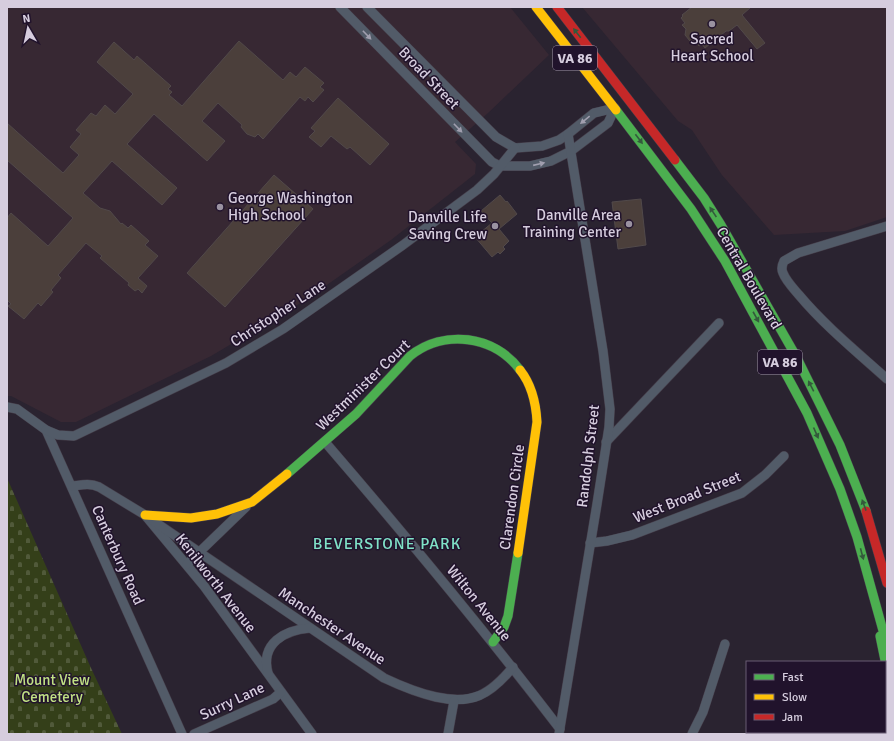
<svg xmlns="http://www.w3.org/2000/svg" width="894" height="741" font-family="Signika,sans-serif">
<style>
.education{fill:#372833}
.cemetery{fill:url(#cemetery-stones)}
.building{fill:#4b3f3b;stroke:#51494a}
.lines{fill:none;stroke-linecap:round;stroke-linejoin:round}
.street-casing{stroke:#463f4b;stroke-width:10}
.fast-casing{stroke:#463f4b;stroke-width:10}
.slow-casing{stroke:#463f4b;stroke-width:10}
.jam-casing{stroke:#463f4b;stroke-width:10}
.street{stroke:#525b68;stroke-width:9}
.fast{stroke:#4caf50;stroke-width:9}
.slow{stroke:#ffc107;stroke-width:9}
.jam{stroke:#c62828;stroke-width:9}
.oneway{fill:#34593c}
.oneway2{fill:#a19faf}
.poi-dot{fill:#9a92a1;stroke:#21132c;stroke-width:1.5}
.labels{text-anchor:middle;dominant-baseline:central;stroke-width:3;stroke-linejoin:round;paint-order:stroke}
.shield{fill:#21132c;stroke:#a095a9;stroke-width:1}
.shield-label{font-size:14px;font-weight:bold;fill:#d6cdde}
.poi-label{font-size:15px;fill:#d6cdde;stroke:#21132c;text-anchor:end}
.street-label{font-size:15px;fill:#d6cdde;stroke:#21132c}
.park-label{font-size:15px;fill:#c0e084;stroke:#21132c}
.neighbourhood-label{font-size:16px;letter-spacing:1px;fill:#80e2c8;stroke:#21132c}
</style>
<defs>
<pattern id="cemetery-stones" width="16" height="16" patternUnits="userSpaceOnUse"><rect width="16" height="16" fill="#343f19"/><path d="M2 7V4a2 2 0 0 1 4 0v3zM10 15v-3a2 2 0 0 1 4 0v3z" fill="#515a3a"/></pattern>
</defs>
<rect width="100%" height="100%" fill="#2a2330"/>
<g class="education">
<polygon points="7,7 510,7 549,55 488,113 455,142 476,164 475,174 391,240 304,301 211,356 76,422 61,422 11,396 7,396"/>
<polygon points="582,7 887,7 887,217 845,231 774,235 722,175 692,130 678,121"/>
</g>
<polygon class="cemetery" points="7,478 91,668 122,734 7,734"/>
<g class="building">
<polygon points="692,7 751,7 742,15 765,43 757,49 737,25 729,31 726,31 705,48 702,44 699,46 695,41 690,41 685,35 686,29 682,25 685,23 681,18 683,16 682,15"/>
<polygon points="239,41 283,80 290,72 296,77 305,67 324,83 320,87 324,90 313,102 308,97 305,101 300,97 263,139 258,134 255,137 247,134 241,127 242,125 218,103 202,121 225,141 207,161 154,114 127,144 177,188 162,205 112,161 83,193 100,208 110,211 121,224 122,223 128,228 131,225 149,241 145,245 158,256 138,278 147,286 142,293 138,289 135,291 128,285 129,283 100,258 102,256 86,243 58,275 61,278 51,290 53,292 41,306 38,303 24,319 8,306 11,304 7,300 7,218 11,213 48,246 73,218 7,160 7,123 63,173 79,155 70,147 81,134 76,130 91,113 96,116 105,105 115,114 133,94 97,62 114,42 134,60 137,56 171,86 168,89 172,92 169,95 182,106"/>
<polygon points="338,98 389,144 370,165 350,147 347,149 331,136 321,147 309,137 315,131 311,128"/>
<polygon points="274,175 313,209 225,307 187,273"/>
<polygon points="500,195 506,202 507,201 517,214 499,229 509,241 503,247 505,249 500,254 498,252 492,257 475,237 492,223 481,211"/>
<polygon points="641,199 646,245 618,249 612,202"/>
</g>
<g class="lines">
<g class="street-casing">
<g id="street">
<polyline points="340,7 492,162 500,166 530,166 551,161 571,151 608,123 615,108 594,113 568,134 559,140 542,146 515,148"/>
<polyline points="367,7 496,137 515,148"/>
<path d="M887 226 798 253 784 261C782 265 781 269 783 273 786 281 794 289 799 295 825 326 857 352 887 379"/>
<polyline points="7,407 17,409 46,430 182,734"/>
<polyline points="46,430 58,435 74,436 226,363 283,329 403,245 477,190 494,174 515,148"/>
<path d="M325 442C406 536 485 631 560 729"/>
<polyline points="606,442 719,323"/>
<path d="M72 486C82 485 89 483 99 487L145 515 204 586 312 734"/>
<path d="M146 516 384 678C401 686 418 693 436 697 472 705 490 695 513 667"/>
<polyline points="590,543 607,541 632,535 742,493 765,475 784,456"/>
<polyline points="187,564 246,507"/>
<path d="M268 673C260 643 285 630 310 628"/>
<polyline points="194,734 273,699 281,692"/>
<polyline points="448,734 454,701"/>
<polyline points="559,734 597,504 609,427 610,409 603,351 568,134"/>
<polyline points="692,734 703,712 725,644"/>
<polyline points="803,734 804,732"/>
</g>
</g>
<g class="fast-casing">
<g id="fast">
<polyline points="616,110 691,209 725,261 807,413 840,489 857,537 887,645"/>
<polyline points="675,160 704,198 721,225 797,358 840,445 866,511"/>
<path d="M287 474 356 414 410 356C444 329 494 335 520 370"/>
<polyline points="880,636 887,670"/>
<polyline points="493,642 504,627 508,616 518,553"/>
</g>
</g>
<g class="slow-casing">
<g id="slow">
<polyline points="536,7 616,110"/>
<polyline points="145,515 191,518 217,514 252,502 287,474"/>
<path d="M518 553 537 422C536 403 532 385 520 370"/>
</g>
</g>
<g class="jam-casing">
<g id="jam">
<polyline points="557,7 675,160"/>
<polyline points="866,511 887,583"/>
</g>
</g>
<use href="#street" class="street"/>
<use href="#fast" class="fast"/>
<use href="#slow" class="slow"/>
<use href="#jam" class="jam"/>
</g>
<defs><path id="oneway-solid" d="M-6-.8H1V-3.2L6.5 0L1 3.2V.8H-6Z"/></defs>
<g class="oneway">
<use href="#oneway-solid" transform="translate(577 33) rotate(-128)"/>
<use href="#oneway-solid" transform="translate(639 139) rotate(53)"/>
<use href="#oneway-solid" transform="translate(713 212) rotate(-124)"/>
<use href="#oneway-solid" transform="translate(756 317) rotate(61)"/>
<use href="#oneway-solid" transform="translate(811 386) rotate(-117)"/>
<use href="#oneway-solid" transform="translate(816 433) rotate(66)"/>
<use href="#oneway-solid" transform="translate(864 505) rotate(-110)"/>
<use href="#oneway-solid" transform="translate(862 554) rotate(75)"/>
</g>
<g class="oneway2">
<use href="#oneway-solid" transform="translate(367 35) rotate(46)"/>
<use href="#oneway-solid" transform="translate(585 120) rotate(141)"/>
<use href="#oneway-solid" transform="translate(458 128) rotate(46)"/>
<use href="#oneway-solid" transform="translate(539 164) rotate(-13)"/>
</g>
<g class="poi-dot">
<circle cx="712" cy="24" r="4"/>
<circle cx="220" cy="207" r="4"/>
<circle cx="629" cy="224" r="4"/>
<circle cx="495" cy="226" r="4"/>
</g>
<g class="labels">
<g class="shield">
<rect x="553" y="46" width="44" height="24" rx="3"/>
<rect x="758" y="350" width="44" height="24" rx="3"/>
</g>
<g class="shield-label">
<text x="575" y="58">VA 86</text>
<text x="780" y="362">VA 86</text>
</g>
<g class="poi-label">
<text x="712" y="39" text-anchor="middle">Sacred<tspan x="712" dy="17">Heart School</tspan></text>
<text x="228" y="198" text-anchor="start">George Washington<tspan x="228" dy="17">High School</tspan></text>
<text x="621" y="215">Danville Area<tspan x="621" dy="17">Training Center</tspan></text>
<text x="487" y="217">Danville Life<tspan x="487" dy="17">Saving Crew</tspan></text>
</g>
<g class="street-label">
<text transform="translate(429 78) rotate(46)">Broad Street</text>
<text transform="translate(749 278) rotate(60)">Central Boulevard</text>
<text transform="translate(278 313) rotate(-33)">Christopher Lane</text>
<text transform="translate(363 385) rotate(-44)">Westminister Court</text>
<text transform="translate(588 456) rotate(-83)">Randolph Street</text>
<text transform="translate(512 497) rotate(-82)">Clarendon Circle</text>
<text transform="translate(687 497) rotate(-22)">West Broad Street</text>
<text transform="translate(118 555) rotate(66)">Canterbury Road</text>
<text transform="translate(216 583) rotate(52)">Kenilworth Avenue</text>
<text transform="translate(479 603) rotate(51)">Wilton Avenue</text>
<text transform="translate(332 626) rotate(34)">Manchester Avenue</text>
<text transform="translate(232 701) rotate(-25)">Surry Lane</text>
</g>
<g class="park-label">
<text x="52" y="680">Mount View<tspan x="52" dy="17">Cemetery</tspan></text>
</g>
<g class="neighbourhood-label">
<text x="387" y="544">BEVERSTONE PARK</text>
</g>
</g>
<rect width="894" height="741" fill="none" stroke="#d6cdde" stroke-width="16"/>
<rect x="746" y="661" width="140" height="72" fill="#21132c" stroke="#695d73"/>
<rect x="754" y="674" width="20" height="6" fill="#4caf50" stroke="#695d73"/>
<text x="782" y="681" font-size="12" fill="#d6cdde">Fast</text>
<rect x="754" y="694" width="20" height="6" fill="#ffc107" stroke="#695d73"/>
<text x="782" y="701" font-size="12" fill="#d6cdde">Slow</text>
<rect x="754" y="714" width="20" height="6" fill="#c62828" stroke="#695d73"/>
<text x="782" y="721" font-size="12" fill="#d6cdde">Jam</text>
<g transform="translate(28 28) rotate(351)" stroke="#21132c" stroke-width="3" paint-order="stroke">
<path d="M0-3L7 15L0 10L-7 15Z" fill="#d6cdde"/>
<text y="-6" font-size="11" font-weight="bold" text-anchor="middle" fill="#d6cdde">N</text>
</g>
</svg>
